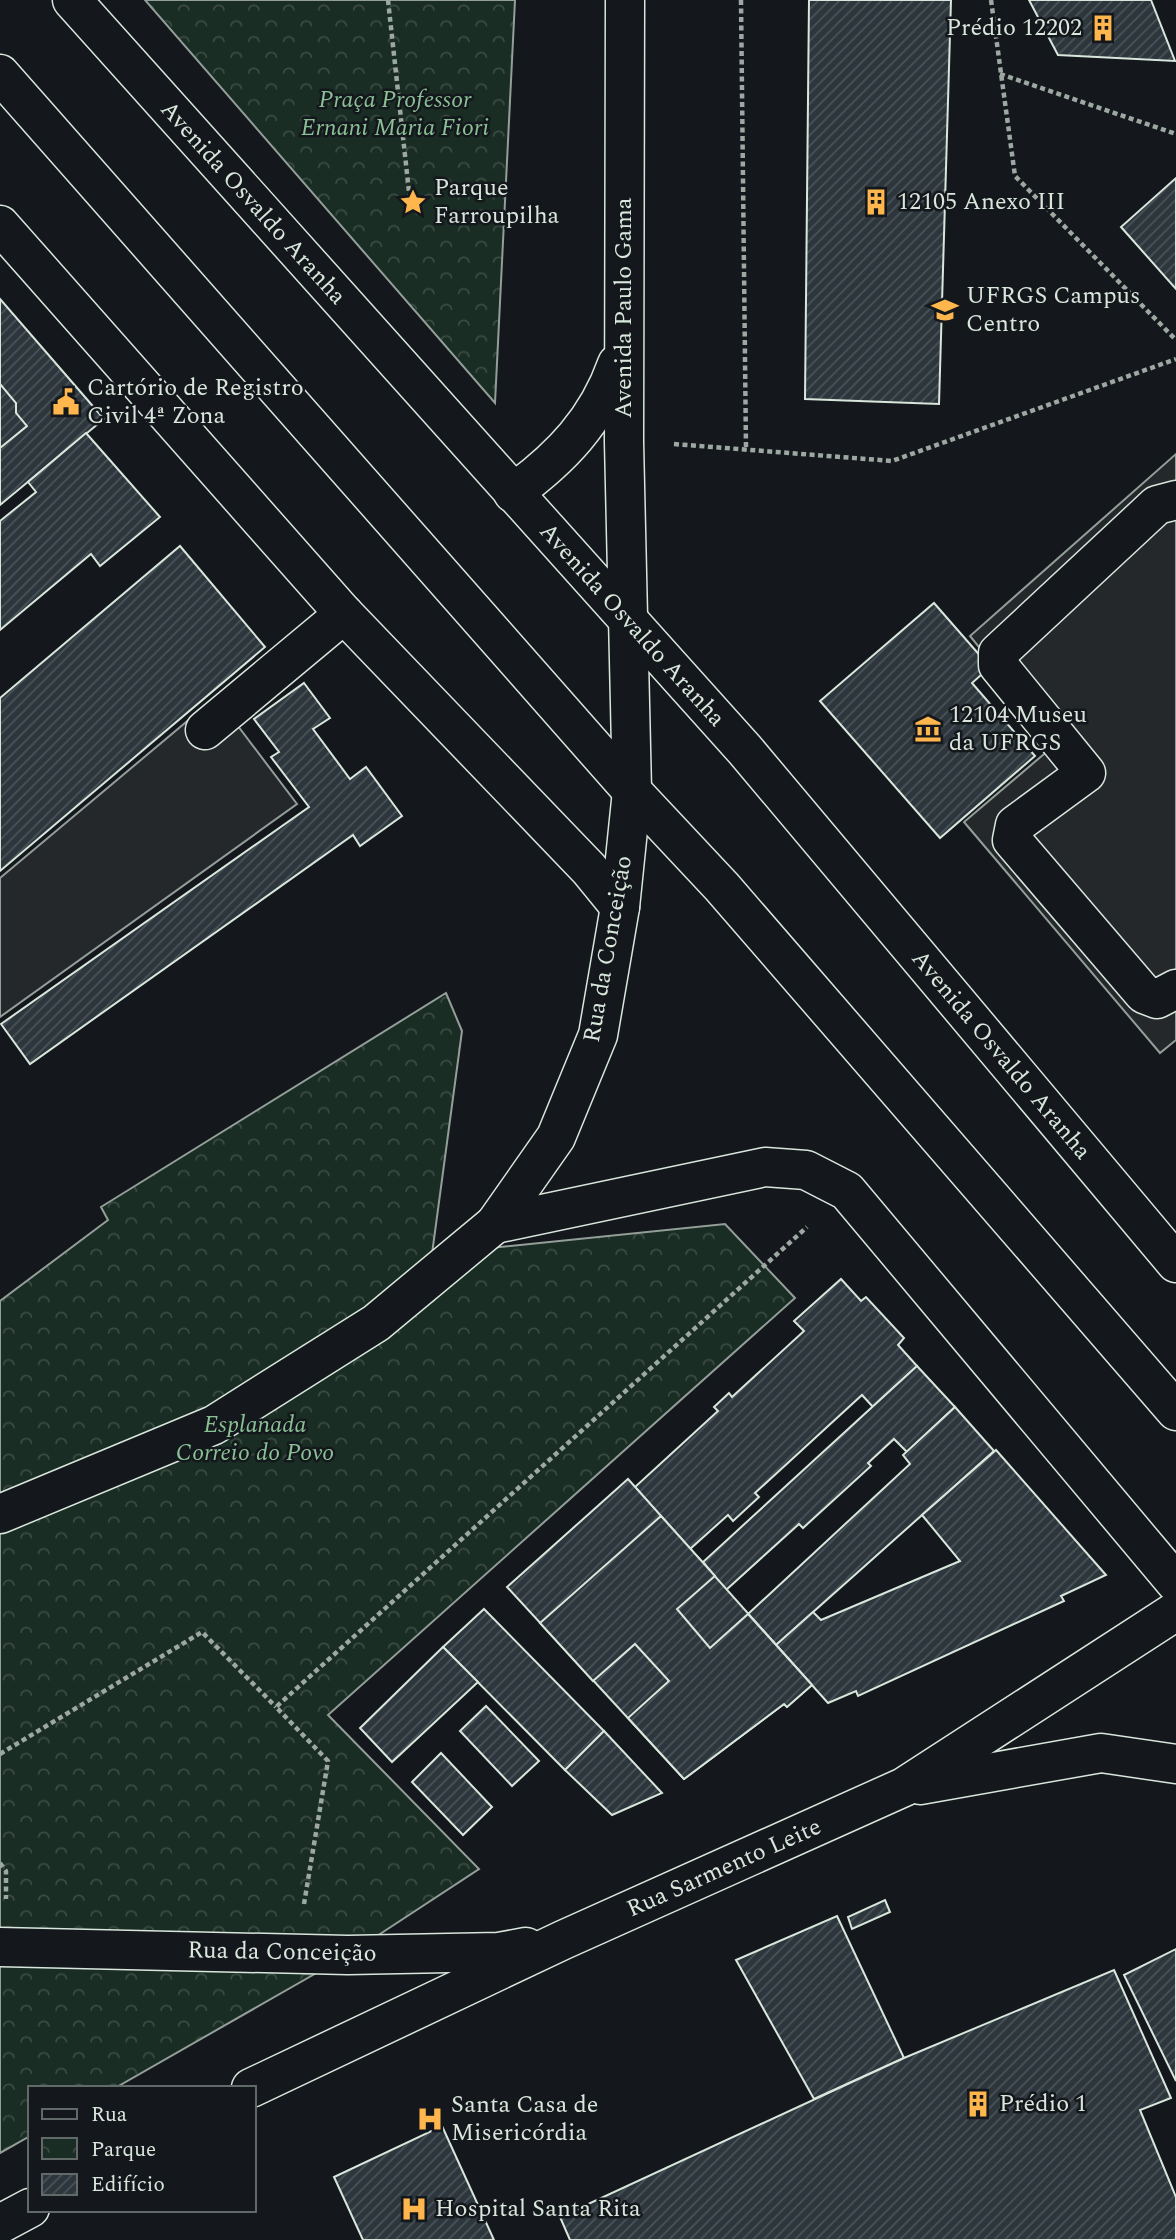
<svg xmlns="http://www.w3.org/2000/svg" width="1176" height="2240" font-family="Spectral,serif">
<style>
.park{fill:url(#park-crowns);stroke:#939e99;stroke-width:2}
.parking{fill:#24282b;stroke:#939e99;stroke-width:2}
.building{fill:url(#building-hatch);stroke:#d8e6dc;stroke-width:2}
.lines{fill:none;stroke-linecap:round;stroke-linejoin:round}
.minor-casing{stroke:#d8e6dc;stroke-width:41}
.major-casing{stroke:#d8e6dc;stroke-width:41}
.path{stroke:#9da8a2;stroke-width:4.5;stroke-dasharray:5 3.5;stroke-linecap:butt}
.minor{stroke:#14181c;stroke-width:38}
.major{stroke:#14181c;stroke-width:38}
.labels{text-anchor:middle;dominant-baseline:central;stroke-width:5;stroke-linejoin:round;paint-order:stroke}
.poi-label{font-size:24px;fill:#d8e6dc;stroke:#14181c;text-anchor:start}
.park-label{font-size:24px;font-style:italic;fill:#8ac095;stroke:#14181c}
.street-label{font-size:24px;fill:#d8e6dc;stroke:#14181c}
</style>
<defs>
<pattern id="park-crowns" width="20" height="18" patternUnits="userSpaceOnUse" patternTransform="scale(1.75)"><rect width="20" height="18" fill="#1a2d24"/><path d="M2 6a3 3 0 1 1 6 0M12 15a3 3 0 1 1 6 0" fill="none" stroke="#3b4b43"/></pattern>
<pattern id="building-hatch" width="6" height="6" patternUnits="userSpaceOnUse" patternTransform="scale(1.75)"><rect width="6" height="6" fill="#2c363c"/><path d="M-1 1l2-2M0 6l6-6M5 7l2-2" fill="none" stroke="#4a5358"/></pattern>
</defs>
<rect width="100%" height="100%" fill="#14181c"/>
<g class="park">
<polygon points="145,0 515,0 495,403"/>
<polygon points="446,993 462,1031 432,1254 725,1224 795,1298 328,1715 479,1869 348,1955 115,2088 30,2088 30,2136 0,2153 0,1301 108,1220 101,1207"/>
</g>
<g class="parking">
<polygon points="1176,454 1176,1040 1160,1053 964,822 1057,743 970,636"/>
<polygon points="216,697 297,804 0,1017 0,878"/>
</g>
<g class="building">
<polygon points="809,0 951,0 939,404 805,399"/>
<polygon points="1029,0 1151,0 1175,61 1058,55"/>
<polygon points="1176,178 1176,289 1121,227"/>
<polygon points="0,299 104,419 0,505"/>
<polygon points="0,384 16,403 16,413 27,426 0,448"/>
<polygon points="86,433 160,517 100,566 91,554 0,630 0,521 36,492 28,482"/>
<polygon points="180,546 265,647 0,871 0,698"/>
<polygon points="934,603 990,667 972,683 1035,756 940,838 820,701"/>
<polygon points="304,683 330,718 313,729 350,779 366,767 402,816 360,846 353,835 30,1064 1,1024 309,807 271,757 279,752 254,719"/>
<polygon points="841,1279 861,1301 866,1297 904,1338 898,1345 917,1366 873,1407 862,1395 755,1493 759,1497 733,1521 728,1515 690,1549 635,1487 718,1411 714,1407 729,1393 732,1397 804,1331 794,1321"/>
<polygon points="917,1366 955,1407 907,1452 894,1439 868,1463 871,1466 803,1528 799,1524 726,1590 703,1562"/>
<polygon points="955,1407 994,1451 776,1645 748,1614 910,1464 903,1455"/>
<polygon points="996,1450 1106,1575 1061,1596 1064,1601 858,1696 856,1691 828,1703 776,1645 813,1612 821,1620 960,1561 922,1515"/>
<polygon points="628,1479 812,1685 787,1707 784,1704 684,1779 507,1587"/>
<polygon points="661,1516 715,1576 677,1609 710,1648 748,1614 812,1685 787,1707 784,1704 684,1779 628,1718 669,1681 635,1644 593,1681 540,1623"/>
<polygon points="484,1609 604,1731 565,1770 443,1647"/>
<polygon points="443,1647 478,1682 392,1762 360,1728"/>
<polygon points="486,1706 539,1761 512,1786 460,1731"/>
<polygon points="604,1731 662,1793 612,1815 565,1770"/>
<polygon points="441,1753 492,1807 463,1835 412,1782"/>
<polygon points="885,1900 890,1912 852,1929 848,1917"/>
<polygon points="837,1916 904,2058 814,2099 736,1960"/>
<polygon points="1176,1949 1176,2081 1124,1975"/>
<polygon points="1114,1970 1171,2098 1140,2110 1176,2197 1176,2240 570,2240 560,2217 904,2058"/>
<polygon points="442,2126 494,2240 363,2240 334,2177"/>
</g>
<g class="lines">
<g class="minor-casing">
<g id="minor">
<polyline points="0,74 632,791 722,887 1176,1411"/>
<polyline points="1176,500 1157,505 998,653 998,665 1086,773 1015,825 1012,840 1144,994 1157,999 1176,989"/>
<polyline points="205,730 344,614"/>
</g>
</g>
<g class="major-casing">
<g id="major">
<polyline points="72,0 745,750 1176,1263"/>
<polyline points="0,225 344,614 589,869 620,907"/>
<path d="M513 493C561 458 597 421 617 364"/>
<polyline points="495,1224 765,1167 806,1170 847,1191 1176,1583"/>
<polyline points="0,1514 214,1425 376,1323 495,1224 556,1137 598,1035 620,907 632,791 624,442 625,0"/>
<polyline points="920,1785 1101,1753 1176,1764"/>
<polyline points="0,1947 348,1955 499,1952 526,1947"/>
<polyline points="251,2088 563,1940 904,1787 1176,1611"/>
<polyline points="0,2224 30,2208"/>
</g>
</g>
<g class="path">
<polyline points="388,0 410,201"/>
<polyline points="741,0 746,448"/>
<polyline points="991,0 1015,176 1176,340"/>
<polyline points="1000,74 1176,134"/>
<polyline points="674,444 892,461 1176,359"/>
<polyline points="0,1754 202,1632 276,1707"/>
<polyline points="0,1863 6,1871 6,1899"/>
<polyline points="304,1904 328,1761 276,1707 807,1227"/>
</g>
<use href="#minor" class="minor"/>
<use href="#major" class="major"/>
</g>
<defs>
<g id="building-bare" transform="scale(2.1)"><path d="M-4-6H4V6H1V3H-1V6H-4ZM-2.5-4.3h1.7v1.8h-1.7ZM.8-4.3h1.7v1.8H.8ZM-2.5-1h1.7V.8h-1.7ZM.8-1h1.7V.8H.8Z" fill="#ffb74d" stroke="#14181c" stroke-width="2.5" paint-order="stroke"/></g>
<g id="sight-bare" transform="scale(2.1)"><path d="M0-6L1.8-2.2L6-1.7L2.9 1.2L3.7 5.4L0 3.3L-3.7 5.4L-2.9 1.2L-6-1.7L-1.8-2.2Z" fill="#ffb74d" stroke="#14181c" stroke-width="2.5" paint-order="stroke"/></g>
<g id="university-bare" transform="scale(2.1)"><path d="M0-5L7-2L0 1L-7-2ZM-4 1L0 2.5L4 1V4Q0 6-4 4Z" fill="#ffb74d" stroke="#14181c" stroke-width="2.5" paint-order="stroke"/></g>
<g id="civic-bare" transform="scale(2.1)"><path d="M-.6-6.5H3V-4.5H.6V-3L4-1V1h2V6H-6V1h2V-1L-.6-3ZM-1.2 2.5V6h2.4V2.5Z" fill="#ffb74d" stroke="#14181c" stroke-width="2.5" paint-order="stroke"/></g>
<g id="museum-bare" transform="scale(2.1)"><path d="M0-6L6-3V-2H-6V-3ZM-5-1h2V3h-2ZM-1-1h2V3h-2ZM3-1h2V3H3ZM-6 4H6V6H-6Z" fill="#ffb74d" stroke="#14181c" stroke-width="2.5" paint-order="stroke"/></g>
<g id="hospital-bare" transform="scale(2.1)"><path d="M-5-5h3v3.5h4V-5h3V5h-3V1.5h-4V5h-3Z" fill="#ffb74d" stroke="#14181c" stroke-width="2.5" paint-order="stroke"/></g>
</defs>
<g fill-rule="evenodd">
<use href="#building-bare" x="1103" y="28"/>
<use href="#sight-bare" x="413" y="202"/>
<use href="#building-bare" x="876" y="202"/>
<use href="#university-bare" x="945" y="310"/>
<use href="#civic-bare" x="66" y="402"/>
<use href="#museum-bare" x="928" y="729"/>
<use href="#building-bare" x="978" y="2104"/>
<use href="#hospital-bare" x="430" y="2119"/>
<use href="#hospital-bare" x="414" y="2209"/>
</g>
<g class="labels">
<g class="poi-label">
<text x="1082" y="28" text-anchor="end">Prédio 12202</text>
<text x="434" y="188">Parque<tspan x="434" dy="28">Farroupilha</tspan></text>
<text x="897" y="202">12105 Anexo III</text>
<text x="966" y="296">UFRGS Campus<tspan x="966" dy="28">Centro</tspan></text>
<text x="87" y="388">Cartório de Registro<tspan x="87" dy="28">Civil 4ª Zona</tspan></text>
<text x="949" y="715">12104 Museu<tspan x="949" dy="28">da UFRGS</tspan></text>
<text x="999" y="2104">Prédio 1</text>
<text x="451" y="2105">Santa Casa de<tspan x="451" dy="28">Misericórdia</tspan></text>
<text x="435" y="2209">Hospital Santa Rita</text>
</g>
<g class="park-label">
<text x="395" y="100">Praça Professor<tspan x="395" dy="28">Ernani Maria Fiori</tspan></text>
<text x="255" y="1425">Esplanada<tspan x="255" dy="28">Correio do Povo</tspan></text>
</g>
<g class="street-label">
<text transform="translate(253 203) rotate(48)">Avenida Osvaldo Aranha</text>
<text transform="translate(624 308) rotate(-90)">Avenida Paulo Gama</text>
<text transform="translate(632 625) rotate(48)">Avenida Osvaldo Aranha</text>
<text transform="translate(608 949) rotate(-80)">Rua da Conceição</text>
<text transform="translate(1001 1055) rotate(50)">Avenida Osvaldo Aranha</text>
<text transform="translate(724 1868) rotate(-24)">Rua Sarmento Leite</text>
<text transform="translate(282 1952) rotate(1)">Rua da Conceição</text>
</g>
</g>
<rect x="28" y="2086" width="228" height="126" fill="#14181c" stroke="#626a69" stroke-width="2"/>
<rect x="42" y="2109" width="35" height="10" fill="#14181c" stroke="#626a69" stroke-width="2"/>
<text x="91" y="2121" font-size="21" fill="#d8e6dc">Rua</text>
<rect x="42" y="2138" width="35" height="21" fill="url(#park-crowns)" stroke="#626a69" stroke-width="2"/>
<text x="91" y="2156" font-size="21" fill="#d8e6dc">Parque</text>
<rect x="42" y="2174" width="35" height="21" fill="url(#building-hatch)" stroke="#626a69" stroke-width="2"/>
<text x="91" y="2191" font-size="21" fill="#d8e6dc">Edifício</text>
</svg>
